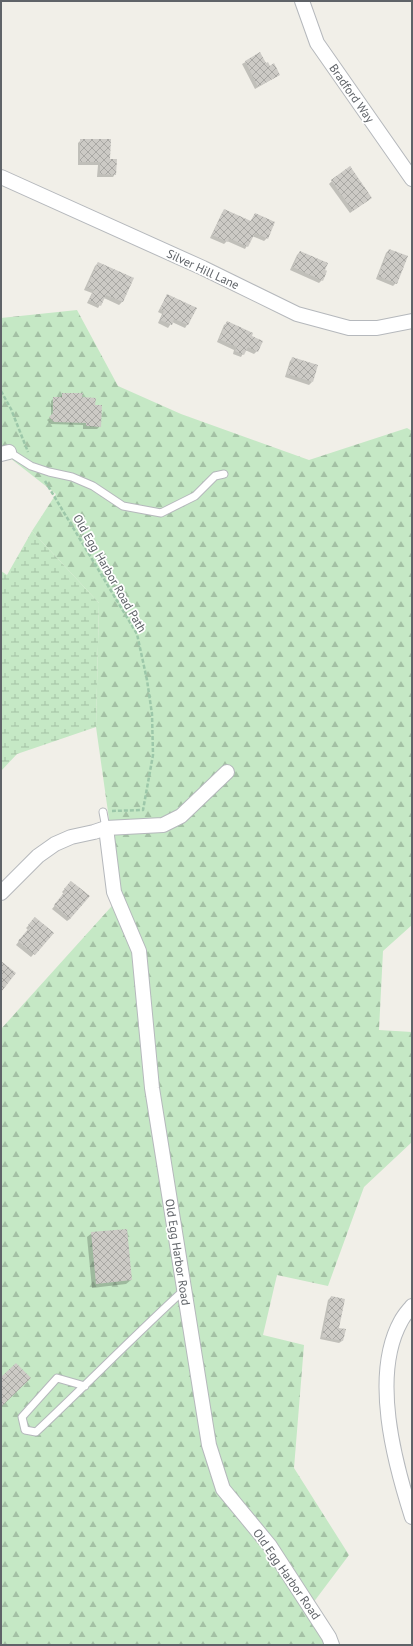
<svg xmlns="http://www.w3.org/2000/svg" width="413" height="1646" font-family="'PT Sans',sans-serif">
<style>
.forest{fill:url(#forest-firs)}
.wetland{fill:url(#wetland-marsh)}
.shadow{fill:#0003}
.building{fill:url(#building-cross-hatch)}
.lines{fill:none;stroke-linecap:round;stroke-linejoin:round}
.service-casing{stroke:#b5b8bc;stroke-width:9}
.minor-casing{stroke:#b5b8bc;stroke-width:16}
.path{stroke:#9cc7a9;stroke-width:2.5;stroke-dasharray:4 2;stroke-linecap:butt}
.service{stroke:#fff;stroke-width:7}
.minor{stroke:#fff;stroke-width:14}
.labels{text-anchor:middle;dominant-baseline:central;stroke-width:3.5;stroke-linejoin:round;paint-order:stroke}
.street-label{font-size:12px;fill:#5f6368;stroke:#fff}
</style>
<defs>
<pattern id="forest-firs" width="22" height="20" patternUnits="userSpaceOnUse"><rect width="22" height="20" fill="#c5e8c5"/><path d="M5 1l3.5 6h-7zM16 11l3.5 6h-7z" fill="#a3c0a4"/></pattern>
<pattern id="wetland-marsh" width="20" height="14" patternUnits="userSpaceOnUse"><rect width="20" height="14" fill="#c5e8c5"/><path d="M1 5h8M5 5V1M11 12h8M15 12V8" fill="none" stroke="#a3c0a4"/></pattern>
<pattern id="building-cross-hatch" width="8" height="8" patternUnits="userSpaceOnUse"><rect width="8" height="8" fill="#cccac5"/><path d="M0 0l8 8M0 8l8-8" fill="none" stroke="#a9a8a4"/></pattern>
</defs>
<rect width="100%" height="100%" fill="#f1efe8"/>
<polygon class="forest" points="77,310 118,386 181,414 309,460 407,428 412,431 412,925 383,951 379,1030 412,1032 412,1142 364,1187 328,1286 277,1275 263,1335 304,1345 294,1468 349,1555 310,1607 328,1645 1,1645 1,1029 120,897 96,727 99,603 32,531 56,494 1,451 1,318"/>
<polygon class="wetland" points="32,531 99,603 96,727 17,754 1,771 1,571 7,575"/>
<g class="shadow">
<polygon points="260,54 265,64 279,75 255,89 242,64"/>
<polygon points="81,140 109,160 115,174 113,177 97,177 98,165 78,165 78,143"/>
<polygon points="332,181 368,200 350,213 329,184"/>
<polygon points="224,211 250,222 255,214 267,238 264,241 252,236 245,249 227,241 224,244 210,238 222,213"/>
<polygon points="389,250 396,283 393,286 376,279 386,253"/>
<polygon points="300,252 322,280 319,283 290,270 297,255"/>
<polygon points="98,263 132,279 122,302 119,305 104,298 98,308 87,303 92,293 84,290 95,266"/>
<polygon points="167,295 195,308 187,325 185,328 172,322 168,328 158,323 162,314 158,312"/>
<polygon points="227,323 250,336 257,351 254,354 245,350 241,357 233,354 234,350 217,342 224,325"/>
<polygon points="293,358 312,382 309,385 285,377 290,361"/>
<polygon points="63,394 81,398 94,406 100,426 97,429 83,429 83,425 51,424 47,420 51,417 51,401 54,398 60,397"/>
<polygon points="71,882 70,919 67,921 52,909 64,894 62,892"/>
<polygon points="33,921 53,933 31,957 16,945 28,930 26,928"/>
<polygon points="92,1233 131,1280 126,1284 92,1288 87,1237"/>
<polygon points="331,1297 338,1329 342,1341 339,1343 320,1339 328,1300"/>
</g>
<g class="building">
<polygon points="260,52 266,63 268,62 270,66 274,63 280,75 258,87 245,61"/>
<polygon points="80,139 111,139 110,159 117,159 116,175 100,174 100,162 80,162"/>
<polygon points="350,166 372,198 353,211 331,180"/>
<polygon points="224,209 251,221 255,213 275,222 268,239 255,233 248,247 229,238 228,242 212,235"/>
<polygon points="389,249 408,256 397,284 378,276"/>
<polygon points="300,251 328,263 325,270 327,271 323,281 293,267"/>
<polygon points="98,262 134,278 123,302 106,295 101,306 89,300 94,290 87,287"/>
<polygon points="167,294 197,308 188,325 174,319 172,325 160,320 164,311 160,309"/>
<polygon points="227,321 253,333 252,336 263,341 258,352 248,347 244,355 235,351 237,347 219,339"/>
<polygon points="292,357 318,365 313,382 287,374"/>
<polygon points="62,393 83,393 82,397 96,398 95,405 102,405 101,427 86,426 86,423 54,422 49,417 53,413 53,397 62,397"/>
<polygon points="71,881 90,896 70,919 54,905 66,890 64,889"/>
<polygon points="35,917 54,933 35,955 18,941 30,927 28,925"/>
<polygon points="1,961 16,973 1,992"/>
<polygon points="127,1229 132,1280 96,1284 91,1232"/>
<polygon points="331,1296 345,1299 339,1328 346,1329 343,1341 322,1337"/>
<polygon points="16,1363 31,1378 1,1407 1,1377"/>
</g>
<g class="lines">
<g class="service-casing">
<g id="service">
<polyline points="9,452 31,466 49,472 72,477 93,486 123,506 161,513 195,496 215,476 224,474"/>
<polyline points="103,812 106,828"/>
<path d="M85 1386 57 1378 22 1417 25 1430 36 1432C86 1385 134 1336 184 1290"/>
</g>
</g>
<g class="minor-casing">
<g id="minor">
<polyline points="302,1 317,43 412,179"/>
<polyline points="1,177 203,268 297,314 349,328 377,328 412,321"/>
<polyline points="1,454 9,452"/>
<polyline points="106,828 114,892 139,951 152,1088 209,1445 223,1489 270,1546 329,1637 332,1645"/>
<polyline points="1,893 38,856 55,844 71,837 94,832 106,828 163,825 181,816 227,772"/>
<path d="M412 1306C408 1311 404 1315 401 1321 371 1375 394 1461 412 1517"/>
</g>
</g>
<g class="path">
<polyline points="1,391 11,409 28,452"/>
<polyline points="45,481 137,634 147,680 152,714 153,755 143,810 112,811"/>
</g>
<use href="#service" class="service"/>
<use href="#minor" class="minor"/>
</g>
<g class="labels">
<g class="street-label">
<text transform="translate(352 93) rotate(55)">Bradford Way</text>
<text transform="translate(203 269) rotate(25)">Silver Hill Lane</text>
<text transform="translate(110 573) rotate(60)">Old Egg Harbor Road Path</text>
<text transform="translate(178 1252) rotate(81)">Old Egg Harbor Road</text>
<text transform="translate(287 1574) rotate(55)">Old Egg Harbor Road</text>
</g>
</g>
<rect width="413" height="1646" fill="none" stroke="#5f6368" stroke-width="4"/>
</svg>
